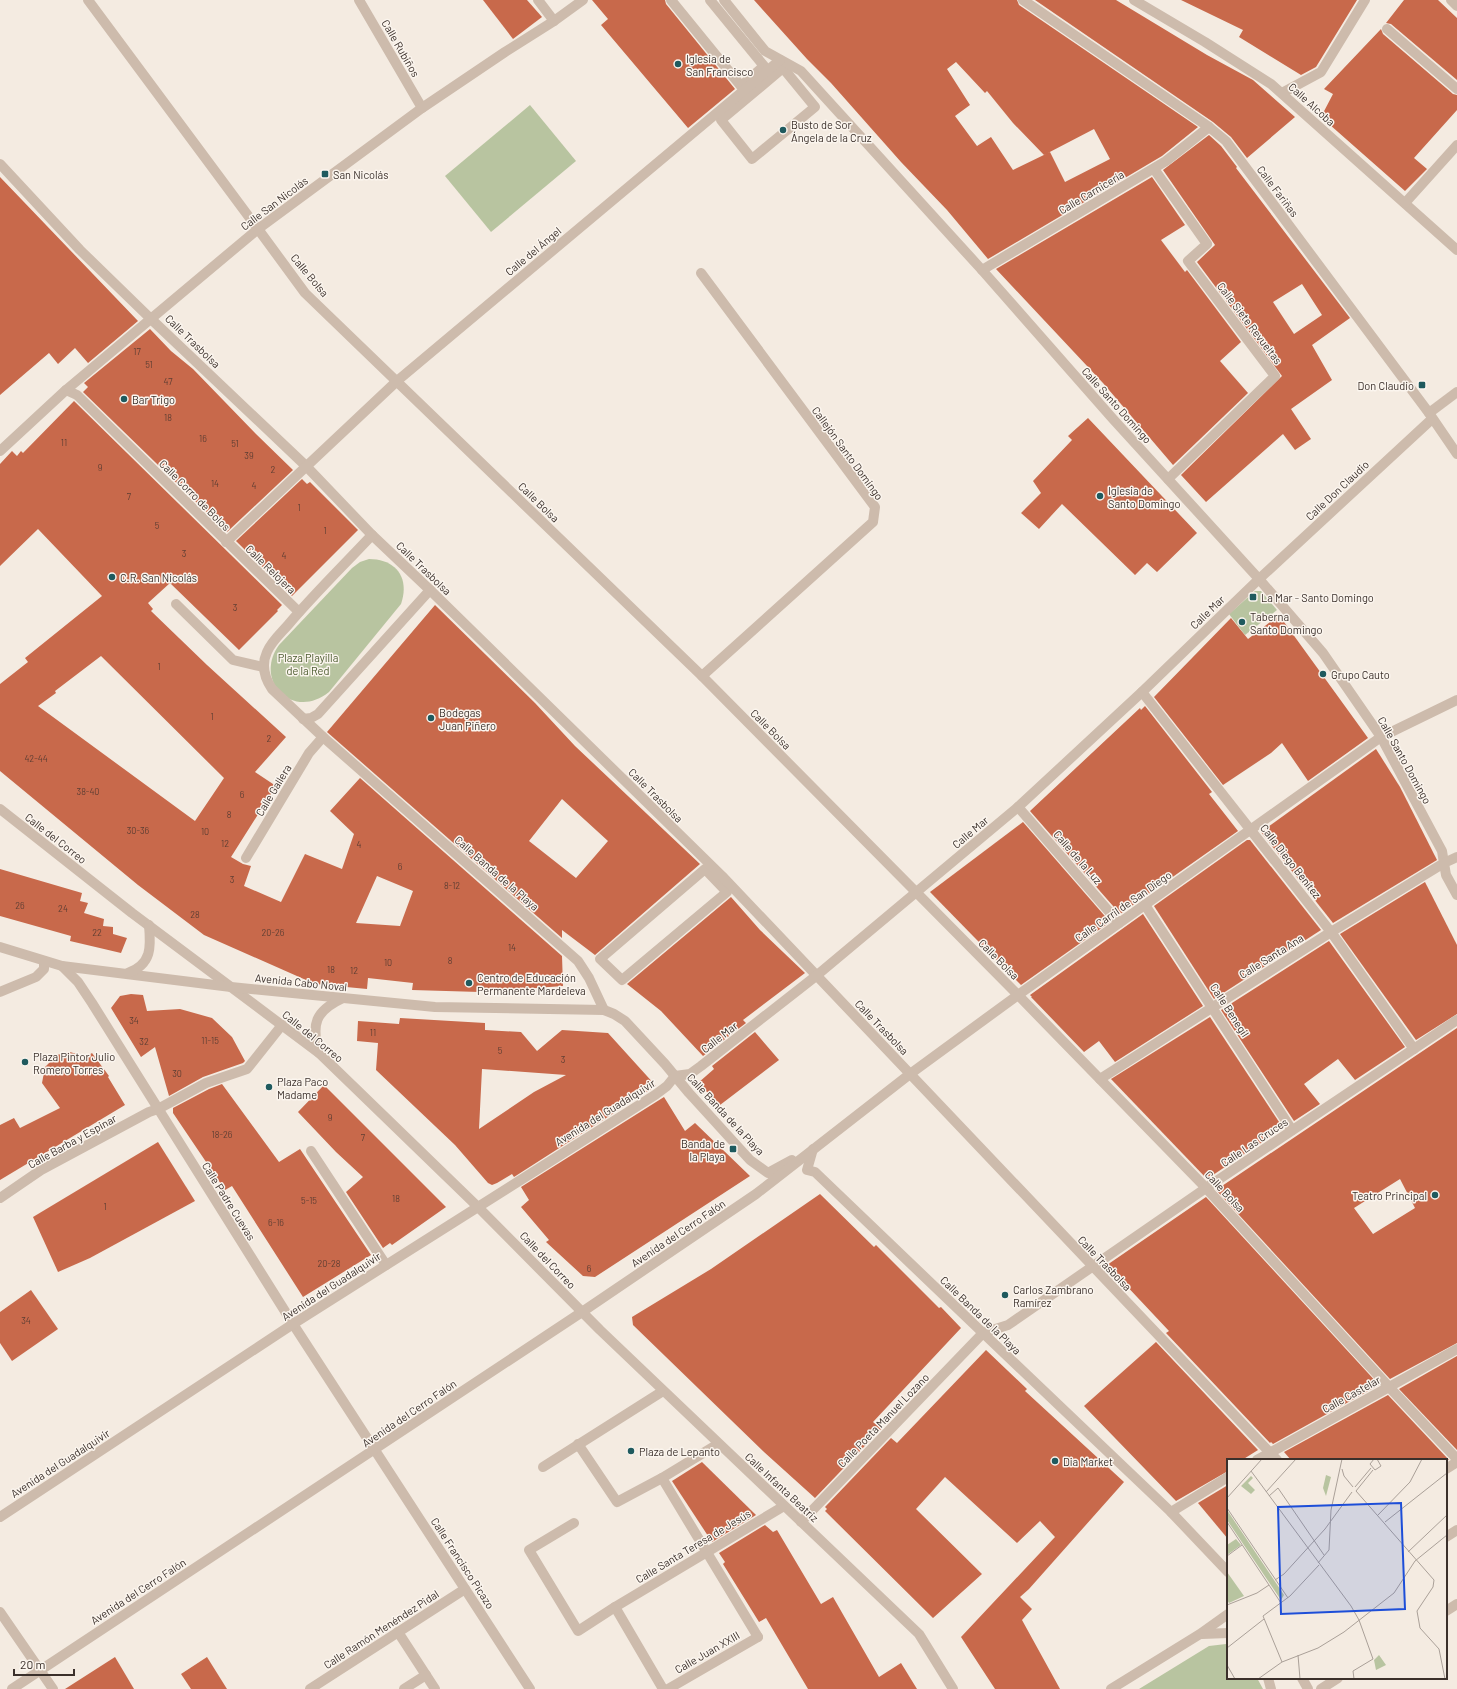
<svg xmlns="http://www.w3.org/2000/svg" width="1457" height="1689" font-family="Barlow,sans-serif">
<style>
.green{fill:#b8c4a0}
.building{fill:#c8694b;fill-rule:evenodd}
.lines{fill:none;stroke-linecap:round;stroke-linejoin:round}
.service{stroke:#cdbbac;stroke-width:10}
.pedestrian{stroke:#cdbbac;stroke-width:10}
.minor{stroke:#cdbbac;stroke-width:10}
.tertiary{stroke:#cdbbac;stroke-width:10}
.poi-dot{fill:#1f5a5e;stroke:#fbf5ee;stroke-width:1.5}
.labels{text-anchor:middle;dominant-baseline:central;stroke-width:3;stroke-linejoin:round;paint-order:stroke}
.number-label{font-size:9px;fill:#5e3e33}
.street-label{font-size:11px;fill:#3b302b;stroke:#fbf5ee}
.poi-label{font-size:11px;fill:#3b302b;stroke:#fbf5ee;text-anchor:start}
.park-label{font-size:11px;fill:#4a5a2e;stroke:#fbf5ee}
.inset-road{fill:none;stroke:#aaa098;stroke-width:1}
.view{fill:#1d4ed8;fill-opacity:0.15;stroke:#1d4ed8;stroke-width:2}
.inset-edge{fill:none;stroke:#3b302b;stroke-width:2}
</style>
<rect width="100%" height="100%" fill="#f4ebe1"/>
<g class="green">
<polygon points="530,105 576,161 491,232 445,176"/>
<path d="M369 559C396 559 410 578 401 604L329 692C293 721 253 681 279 645L352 568 360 562Z"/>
<polygon points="1255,591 1261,591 1277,610 1245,635 1229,614"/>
<polygon points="1226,1644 1228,1645 1228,1678 1257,1678 1263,1689 1139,1689 1209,1646"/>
</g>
<g class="building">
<polygon points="483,0 527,0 542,17 513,39"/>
<polygon points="592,0 665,0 666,4 735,89 688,128 601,25 608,19"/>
<path d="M754 0H1017L1019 5 1198 127 1162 156 988 259 947 210 901 162 831 83 807 59ZM956 62 985 93 987 91 1013 123 1044 155 1094 129 1110 159 1065 182 1050 152 1013 170 991 137 977 146 955 116 970 105 947 69Z"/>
<polygon points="1035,0 1116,0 1207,55 1253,80 1295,117 1247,158 1231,137 1213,122"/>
<polygon points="1181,0 1357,0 1316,67 1301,75 1239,37 1243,30"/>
<polygon points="1404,0 1438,0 1457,18 1457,80 1391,24 1386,23"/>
<polygon points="1381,29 1383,34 1453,94 1457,95 1457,110 1414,158 1427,169 1405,191 1321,117 1333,94 1324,89"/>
<path d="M1209 135 1221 146 1237 167 1236 168 1350 318 1312 345 1332 380 1291 409 1311 439 1295 450 1283 434 1206 502 1181 475 1282 376 1197 262 1215 245 1163 170ZM1302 284 1322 315 1294 334 1273 302Z"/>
<polygon points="0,177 138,321 88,363 75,348 58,364 49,353 0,395"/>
<polygon points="1152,177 1185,225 1161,240 1185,272 1187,270 1241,342 1220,361 1248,393 1173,465 1103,383 996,269"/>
<polygon points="150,329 171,351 193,369 256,434 293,470 227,532 83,392 88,387 84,383"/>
<path d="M74 401 282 605 277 610 278 611 239 650 170 583 148 603 153 609 151 611 207 665 286 737 255 772 276 786 231 857 243 864 251 866 244 886 281 902 305 854 342 869 354 834 330 811 360 778 562 956 563 986 480 992 412 990 413 983 368 978 367 989 315 984 204 935 138 885 0 771V684L28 662 25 658 102 596 38 529 0 566V464L12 451 17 456 21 451 23 453ZM101 656 224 778 195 821 38 706 56 693 55 691ZM377 876 413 891 400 926 356 923Z"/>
<polygon points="1088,418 1197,533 1157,572 1147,563 1135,575 1062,504 1039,529 1021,513 1041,493 1033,481 1072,440 1068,436"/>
<polygon points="302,479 307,484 310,482 358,530 292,596 236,541"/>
<path d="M435 605 535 703 575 746 700 864 595 955 562 930V938L327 732ZM562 799 608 841 576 878 529 841Z"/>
<polygon points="1279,615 1368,738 1308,781 1282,743 1271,753 1223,785 1154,697 1231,618 1248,639"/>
<polygon points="1145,706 1212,792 1209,794 1238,831 1120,914 1030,811 1140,708 1141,710"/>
<polygon points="1376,749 1400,787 1437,860 1333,923 1261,832"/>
<polygon points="1023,822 1110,922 1021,985 930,892"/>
<polygon points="1247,840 1250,840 1321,930 1214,999 1154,906"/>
<polygon points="0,869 82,893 80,901 88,903 84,913 104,919 103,926 113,927 113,934 127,938 121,953 70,941 71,936 0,916"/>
<polygon points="1425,882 1457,945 1457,1014 1416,1040 1340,934"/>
<polygon points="731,897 760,930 805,973 743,1020 746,1023 703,1056 661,1011 627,984"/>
<polygon points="1143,914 1203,1006 1115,1062 1099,1041 1084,1052 1031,997 1032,997 1030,995"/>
<polygon points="1329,941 1405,1047 1355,1080 1338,1059 1304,1084 1320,1104 1294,1121 1221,1010"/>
<polygon points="131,994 143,995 147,1011 180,1009 212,1018 232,1037 245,1061 243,1063 203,1077 169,1096 155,1047 141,1057 111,1008 120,996"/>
<polygon points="1210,1017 1283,1128 1207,1179 1111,1079"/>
<path d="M400 1018 485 1023V1030L521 1032 537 1051 562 1030 608 1033 656 1086 514 1177 512 1174 497 1183 492 1185 488 1183 455 1145 376 1070 378 1043 357 1041 358 1021 399 1024ZM482 1069 566 1075 534 1092 479 1129Z"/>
<path d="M1457 1028V1343L1390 1379 1216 1190ZM1400 1179 1415 1208 1373 1234 1354 1208Z"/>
<polygon points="755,1032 779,1060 720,1105 698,1083 714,1069 712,1066"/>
<polygon points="70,1052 86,1057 92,1053 109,1076 108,1077 125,1105 0,1180 0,1125 14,1118 20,1128 60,1108 42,1083 45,1067 57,1055"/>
<polygon points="222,1084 279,1162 300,1149 371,1255 303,1297 232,1186 225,1190 173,1113 173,1108 209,1089"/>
<polygon points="324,1085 446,1207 392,1245 390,1243 383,1248 346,1192 363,1177 336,1152 298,1112"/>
<polygon points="664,1097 685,1131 695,1123 750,1176 595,1277 583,1276 546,1242 549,1240 521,1207 529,1200 521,1187"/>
<polygon points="158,1142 195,1201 90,1258 58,1272 33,1217"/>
<polygon points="820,1194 874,1247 876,1245 939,1308 941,1307 961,1328 873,1422 881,1429 815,1498 764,1452 633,1325 632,1317 711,1269"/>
<polygon points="1206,1197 1379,1385 1273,1444 1271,1442 1270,1443 1166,1333 1169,1331 1107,1265"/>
<polygon points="31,1290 58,1329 12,1361 0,1343 0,1312"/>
<polygon points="1156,1342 1258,1450 1242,1460 1228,1460 1228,1471 1176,1501 1084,1406"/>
<polygon points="986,1350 1027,1389 1025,1391 1124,1482 1029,1589 1020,1597 1032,1609 1022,1620 1060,1689 995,1689 961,1637 1055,1537 1040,1521 1017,1543 945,1477 916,1509 982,1574 933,1618 825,1511 827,1509 825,1507 891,1438 897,1443"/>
<polygon points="1457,1356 1457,1450 1399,1389"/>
<polygon points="1388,1395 1449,1460 1291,1460 1284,1452"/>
<polygon points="702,1462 756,1515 712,1542 672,1481"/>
<polygon points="1228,1485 1228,1539 1198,1503"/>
<polygon points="765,1525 773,1532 777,1530 821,1604 833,1597 879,1677 901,1663 917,1689 808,1689 766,1618 759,1622 723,1564 725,1562 719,1553"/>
<polygon points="115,1657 134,1689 65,1689"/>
<polygon points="207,1657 227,1689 191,1689 181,1674"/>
</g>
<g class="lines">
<polyline class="service" points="1282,93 1321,72 1365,0"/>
<g class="pedestrian">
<polyline points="671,0 741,86 764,66 710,0"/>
<polyline points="1451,0 1457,6"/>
<polyline points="1387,29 1457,89"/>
<polygon points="783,68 815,107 752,159 721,120"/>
<polyline points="1259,579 1323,653 1381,737 1442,851 1444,863 1331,932"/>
<polygon points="705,869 727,892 622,980 600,959"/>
<polyline points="158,1109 206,1083 247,1069 282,1025"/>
<polyline points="1457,1349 1389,1387 1457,1459"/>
<polyline points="578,1444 617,1502 662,1478 718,1444"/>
<polyline points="543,1467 663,1391"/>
<polyline points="1446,1469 1457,1462"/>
<polyline points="662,1478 758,1637"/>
<polyline points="1446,1537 1457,1530"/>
<polyline points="615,1607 784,1506"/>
<polyline points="1446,1611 1457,1604"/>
<polyline points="1321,1689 1338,1678"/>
</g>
<g class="minor">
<polyline points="359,0 422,108"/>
<polyline points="538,0 554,21"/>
<polyline points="724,0 765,51 801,71 982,270 1113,419 1259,579"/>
<polyline points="1134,0 1205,42 1271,84 1457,250"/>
<polyline points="1154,169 1207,244 1188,261 1275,376 1168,479"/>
<polyline points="1405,203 1457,145"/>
<polyline points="258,229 305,293 702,676 1018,995 1206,1188 1389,1387 1257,1460"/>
<polyline points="982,270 1166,161 1209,127"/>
<polyline points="701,273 875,507 873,522 702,676"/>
<polyline points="151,319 306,466 372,535 430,590 722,876 1277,1460"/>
<polyline points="66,390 77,395 299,612"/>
<polyline points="1429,413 1457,392"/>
<path d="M372 535C344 565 314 594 288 625 281 633 271 642 267 652 261 665 264 677 272 689L323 737 578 961 589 978 604 1010"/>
<polyline points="226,542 397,381 780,60"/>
<polyline points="176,604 233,660 263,667"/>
<polyline points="1142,692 1331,932 1414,1049"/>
<polyline points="303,719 311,718 318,714 430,590"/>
<polyline points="1018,807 1119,923"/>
<polyline points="1457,857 1444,863 1446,875 1457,895"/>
<polyline points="246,858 309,753 323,737"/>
<polyline points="1145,905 1292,1130"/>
<polyline points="62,966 78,982 92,1003 293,1324 530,1689"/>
<polyline points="0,992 36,977 44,969 44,961"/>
<polyline points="675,1076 690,1074 701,1066 816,976 1018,807 1142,692 1259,579 1432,419"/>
<polyline points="1100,1079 1331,932"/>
<polyline points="311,1151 386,1265"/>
<polyline points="0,1198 41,1170 149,1112 158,1109"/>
<polyline points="1171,1512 1228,1477"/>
<polyline points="801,1522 983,1333 1008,1325 1206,1188 1457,1020"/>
<polyline points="574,1523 529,1550 578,1631 615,1607 663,1689"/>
<polyline points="0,1612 53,1689"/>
<polyline points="398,1632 435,1689"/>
<polyline points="310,1689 465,1589"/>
<polyline points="404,1689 426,1675"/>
<polyline points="668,1689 758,1637"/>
</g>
<g class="tertiary">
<polyline points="88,0 258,229"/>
<polyline points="1023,0 1209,127 1226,141 1429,413 1457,454"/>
<polyline points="0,164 80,250 151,319"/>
<polyline points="0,451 66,390 258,229 422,108 505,52 554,21 583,0"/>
<polyline points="0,809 132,913 319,1053 478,1207 600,1330 919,1634 953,1689"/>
<polyline points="0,947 62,966 231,987 435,1007 604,1010 614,1014 625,1021 665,1064 689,1093 750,1160 768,1173 792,1160"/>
<path d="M128 973C152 964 151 947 149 925"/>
<path d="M319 1053C311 1024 315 1011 343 998"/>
<polyline points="813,1149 807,1170 815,1172 983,1333 1171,1512 1228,1572"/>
<polyline points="0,1517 293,1324 655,1095 667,1086 675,1076"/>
<polyline points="1202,1634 1228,1633"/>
<polyline points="1268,1678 1271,1689"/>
<polyline points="1302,1678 1308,1689"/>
<polyline points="12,1689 582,1312 756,1194 910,1074 1018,995 1381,737 1457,700"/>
<polyline points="1111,1689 1200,1634 1228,1614"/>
</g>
</g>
<g class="poi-dot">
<circle cx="678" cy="64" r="4"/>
<circle cx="783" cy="130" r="4"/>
<rect x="321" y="170" width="8" height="8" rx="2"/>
<rect x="1418" y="381" width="8" height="8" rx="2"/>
<circle cx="124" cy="399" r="4"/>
<circle cx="1100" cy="496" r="4"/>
<circle cx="112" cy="577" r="4"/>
<rect x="1249" y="593" width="8" height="8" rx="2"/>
<circle cx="1242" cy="622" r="4"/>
<circle cx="1323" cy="674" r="4"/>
<circle cx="431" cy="718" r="4"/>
<circle cx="469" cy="983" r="4"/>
<circle cx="25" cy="1062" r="4"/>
<circle cx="269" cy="1087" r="4"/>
<rect x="729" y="1145" width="8" height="8" rx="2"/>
<circle cx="1435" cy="1195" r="4"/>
<circle cx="1005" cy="1295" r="4"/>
<circle cx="631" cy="1451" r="4"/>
<circle cx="1055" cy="1461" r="4"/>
</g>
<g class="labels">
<g class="number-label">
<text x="137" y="351">17</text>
<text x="149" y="364">51</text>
<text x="168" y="381">47</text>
<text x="168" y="417">18</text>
<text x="203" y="438">16</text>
<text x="64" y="442">11</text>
<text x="235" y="443">51</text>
<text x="249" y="455">39</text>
<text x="100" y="467">9</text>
<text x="273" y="469">2</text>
<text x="215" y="483">14</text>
<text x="254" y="485">4</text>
<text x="129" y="496">7</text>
<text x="299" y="507">1</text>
<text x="157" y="525">5</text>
<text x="325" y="530">1</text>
<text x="184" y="553">3</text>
<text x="284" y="555">4</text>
<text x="235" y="607">3</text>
<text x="159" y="666">1</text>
<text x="212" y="716">1</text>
<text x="269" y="738">2</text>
<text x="36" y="758">42-44</text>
<text x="88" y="791">38-40</text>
<text x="242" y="794">6</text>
<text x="229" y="814">8</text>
<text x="138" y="830">30-36</text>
<text x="205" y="831">10</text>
<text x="225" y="843">12</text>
<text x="359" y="844">4</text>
<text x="400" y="866">6</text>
<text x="232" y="879">3</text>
<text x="452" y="885">8-12</text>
<text x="20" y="905">26</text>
<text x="63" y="908">24</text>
<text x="195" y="914">28</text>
<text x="97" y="932">22</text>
<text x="273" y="932">20-26</text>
<text x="512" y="947">14</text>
<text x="450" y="960">8</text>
<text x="388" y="962">10</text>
<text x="331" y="969">18</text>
<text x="354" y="970">12</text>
<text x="134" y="1020">34</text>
<text x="373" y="1032">11</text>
<text x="210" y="1040">11-15</text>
<text x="144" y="1041">32</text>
<text x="500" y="1050">5</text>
<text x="563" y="1059">3</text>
<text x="177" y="1073">30</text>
<text x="330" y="1117">9</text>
<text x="222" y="1134">18-26</text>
<text x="363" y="1137">7</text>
<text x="396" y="1198">18</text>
<text x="309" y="1200">5-15</text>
<text x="105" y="1206">1</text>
<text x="276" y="1222">6-16</text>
<text x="329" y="1263">20-28</text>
<text x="589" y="1268">6</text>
<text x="26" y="1320">34</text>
</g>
<g class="street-label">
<text transform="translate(401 48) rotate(60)">Calle Rubiños</text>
<text transform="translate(1312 104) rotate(42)">Calle Alcoba</text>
<text transform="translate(1278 191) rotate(53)">Calle Fariñas</text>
<text transform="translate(1091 192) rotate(-31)">Calle Carnicería</text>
<text transform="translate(274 203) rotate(-37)">Calle San Nicolás</text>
<text transform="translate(533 251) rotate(-40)">Calle del Ángel</text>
<text transform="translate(310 275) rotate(50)">Calle Bolsa</text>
<text transform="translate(1250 323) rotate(53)">Calle Siete Revueltas</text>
<text transform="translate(193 341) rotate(44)">Calle Trasbolsa</text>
<text transform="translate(1117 405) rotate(48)">Calle Santo Domingo</text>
<text transform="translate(848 453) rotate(54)">Callejón Santo Domingo</text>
<text transform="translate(1337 490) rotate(-43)">Calle Don Claudio</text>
<text transform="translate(195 495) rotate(45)">Calle Corro de Bolos</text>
<text transform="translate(539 502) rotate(44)">Calle Bolsa</text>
<text transform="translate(424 568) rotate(44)">Calle Trasbolsa</text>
<text transform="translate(271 569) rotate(44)">Calle Relojera</text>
<text transform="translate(1207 612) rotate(-44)">Calle Mar</text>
<text transform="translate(771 729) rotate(45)">Calle Bolsa</text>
<text transform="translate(1405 760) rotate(61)">Calle Santo Domingo</text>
<text transform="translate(273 790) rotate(-59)">Calle Gallera</text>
<text transform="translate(656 795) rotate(45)">Calle Trasbolsa</text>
<text transform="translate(970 832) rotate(-40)">Calle Mar</text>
<text transform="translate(56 838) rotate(38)">Calle del Correo</text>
<text transform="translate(1078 857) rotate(49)">Calle de la Luz</text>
<text transform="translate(1291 861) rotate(52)">Calle Diego Benítez</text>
<text transform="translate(497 873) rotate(41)">Calle Banda de la Playa</text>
<text transform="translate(1123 906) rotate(-35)">Calle Carril de San Diego</text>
<text transform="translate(1271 956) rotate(-32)">Calle Santa Ana</text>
<text transform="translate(999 959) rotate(45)">Calle Bolsa</text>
<text transform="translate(301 982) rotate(6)">Avenida Cabo Noval</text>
<text transform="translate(1230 1010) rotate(57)">Calle Benegil</text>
<text transform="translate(882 1027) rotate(46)">Calle Trasbolsa</text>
<text transform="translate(313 1036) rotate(39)">Calle del Correo</text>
<text transform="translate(719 1037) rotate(-38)">Calle Mar</text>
<text transform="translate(605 1112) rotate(-32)">Avenida del Guadalquivir</text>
<text transform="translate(726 1114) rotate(47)">Calle Banda de la Playa</text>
<text transform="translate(72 1141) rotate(-29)">Calle Barba y Espinar</text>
<text transform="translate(1254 1142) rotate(-34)">Calle Las Cruces</text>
<text transform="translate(1225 1191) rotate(47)">Calle Bolsa</text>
<text transform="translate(229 1201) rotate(58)">Calle Padre Cuevas</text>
<text transform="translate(678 1233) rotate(-34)">Avenida del Cerro Falón</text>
<text transform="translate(548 1260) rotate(46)">Calle del Correo</text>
<text transform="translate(1105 1263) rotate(46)">Calle Trasbolsa</text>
<text transform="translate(331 1286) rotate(-33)">Avenida del Guadalquivir</text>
<text transform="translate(981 1315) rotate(44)">Calle Banda de la Playa</text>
<text transform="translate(1351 1394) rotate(-29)">Calle Castelar</text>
<text transform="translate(409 1413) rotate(-34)">Avenida del Cerro Falón</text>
<text transform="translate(883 1420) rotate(-46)">Calle Poeta Manuel Lozano</text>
<text transform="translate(60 1463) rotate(-33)">Avenida del Guadalquivir</text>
<text transform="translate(782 1487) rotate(43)">Calle Infanta Beatriz</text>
<text transform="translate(693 1546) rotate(-31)">Calle Santa Teresa de Jesús</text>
<text transform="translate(463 1563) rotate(57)">Calle Francisco Picazo</text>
<text transform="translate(138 1591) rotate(-33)">Avenida del Cerro Falón</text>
<text transform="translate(381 1629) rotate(-33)">Calle Ramón Menéndez Pidal</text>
<text transform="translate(707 1652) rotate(-30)">Calle Juan XXIII</text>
</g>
<g class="poi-label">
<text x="686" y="58">Iglesia de<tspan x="686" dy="13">San Francisco</tspan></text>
<text x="791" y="124">Busto de Sor<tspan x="791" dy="13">Ángela de la Cruz</tspan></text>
<text x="333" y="174">San Nicolás</text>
<text x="1414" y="385" text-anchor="end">Don Claudio</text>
<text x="132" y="399">Bar Trigo</text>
<text x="1108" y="490">Iglesia de<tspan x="1108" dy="13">Santo Domingo</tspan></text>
<text x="120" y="577">C.R. San Nicolás</text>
<text x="1261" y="597">La Mar - Santo Domingo</text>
<text x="1250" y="616">Taberna<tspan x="1250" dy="13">Santo Domingo</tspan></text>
<text x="1331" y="674">Grupo Cauto</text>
<text x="439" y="712">Bodegas<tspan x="439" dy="13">Juan Piñero</tspan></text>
<text x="477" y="977">Centro de Educación<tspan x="477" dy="13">Permanente Mardeleva</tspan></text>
<text x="33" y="1056">Plaza Pintor Julio<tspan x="33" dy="13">Romero Torres</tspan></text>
<text x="277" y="1081">Plaza Paco<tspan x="277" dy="13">Madame</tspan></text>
<text x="725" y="1143" text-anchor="end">Banda de<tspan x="725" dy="13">la Playa</tspan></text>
<text x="1427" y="1195" text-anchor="end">Teatro Principal</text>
<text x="1013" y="1289">Carlos Zambrano<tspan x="1013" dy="13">Ramírez</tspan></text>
<text x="639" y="1451">Plaza de Lepanto</text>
<text x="1063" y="1461">Dia Market</text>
</g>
<g class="park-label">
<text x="308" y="657">Plaza Playilla<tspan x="308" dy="13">de la Red</tspan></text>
</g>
</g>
<g transform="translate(1227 1459)">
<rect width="220" height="220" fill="#f4ebe1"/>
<path d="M99 16 104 18 99 37 96 29ZM24 17 26 19 21 24 28 31 24 35 14 27ZM0 51 57 136 54 141 0 61ZM9 80 14 86 0 96V86ZM0 113 17 137 2 144 0 141ZM152 196 159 206 149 211 147 201Z" fill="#b8c4a0"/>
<path class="inset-road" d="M147 0 143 5 148 11 154 7 150 0M115 10 117 17 126 28M24 12 124 147 132 161 146 200 126 212 127 220M128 28 144 9M129 32 207 121 206 128 190 152 193 169 212 190 218 220M129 32 146 11M39 33 69 0M42 37 51 29 97 96M0 39 35 0M0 49 61 139M151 56 183 23 195 0M0 63 54 144M158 63 220 14M181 93 220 56M0 97 15 86M188 102 220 76M91 104 102 91 104 51 115 0M48 121 57 115 98 70 125 33M0 146 30 134 42 126M0 189 37 160M71 196 73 220M55 203 91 189 117 173 167 134 188 102M55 203 36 157 63 137 92 106M0 206 8 220M31 220 55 203"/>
<path class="view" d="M174 44 178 150 54 155 51 48Z"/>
<rect width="220" height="220" class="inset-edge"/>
</g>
<path d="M14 1669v6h60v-6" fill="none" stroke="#3b302b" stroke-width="2"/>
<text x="20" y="1669" font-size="12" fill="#3b302b" stroke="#fbf5ee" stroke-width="3" paint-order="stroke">20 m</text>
</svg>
